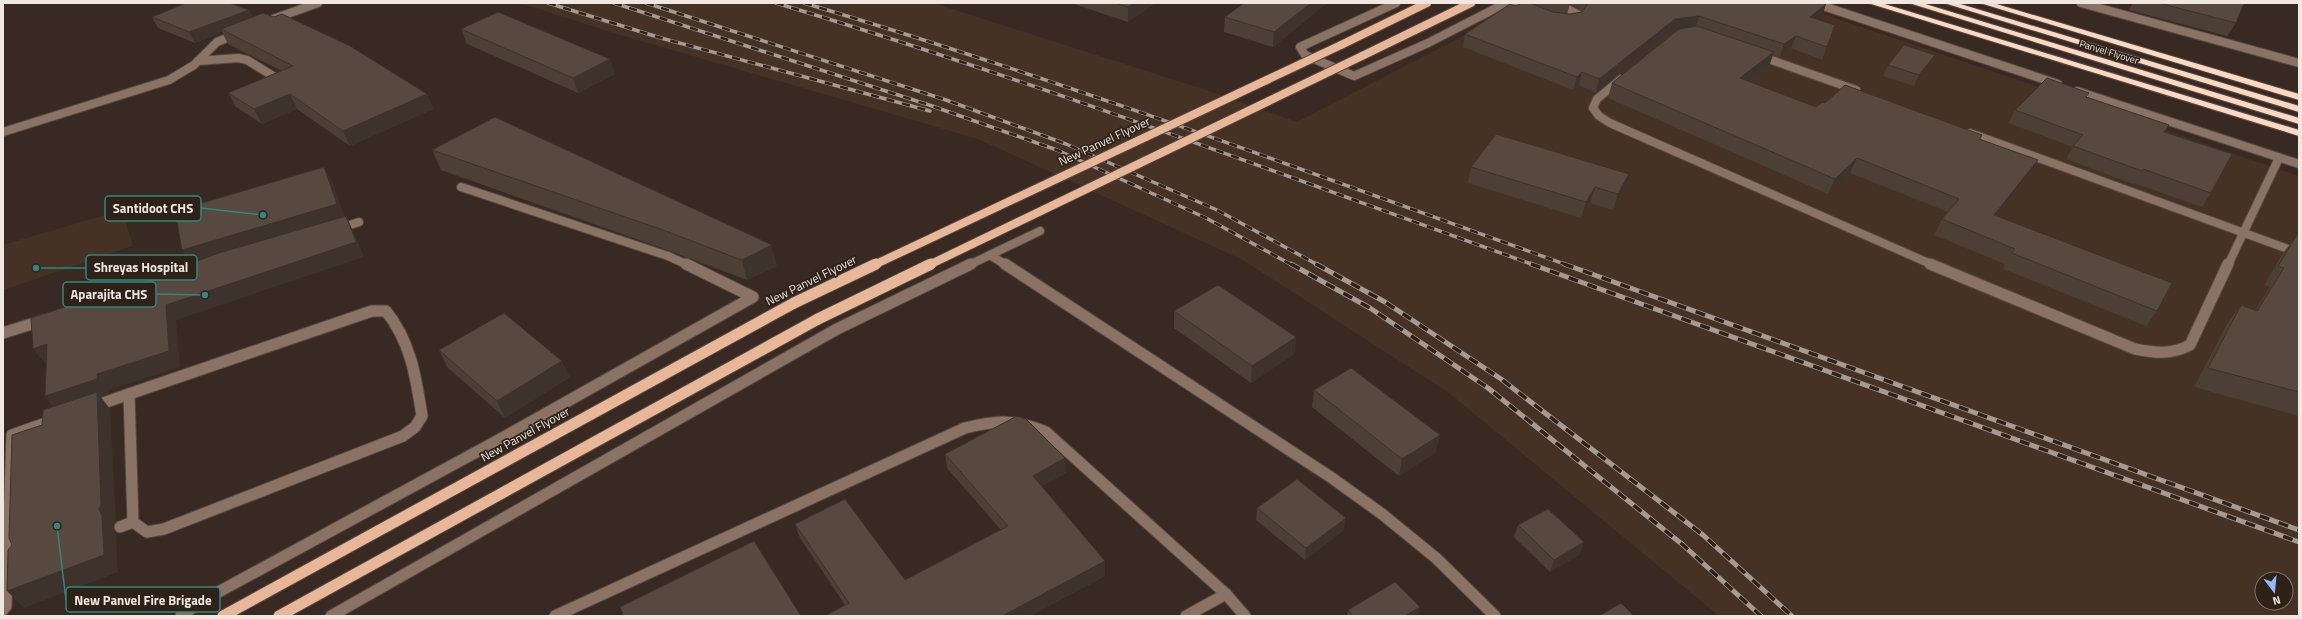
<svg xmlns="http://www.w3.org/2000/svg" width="2302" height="619" font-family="'Titillium Web',sans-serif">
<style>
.built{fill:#453225;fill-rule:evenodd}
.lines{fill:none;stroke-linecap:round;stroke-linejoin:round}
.minor-far1-casing{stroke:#554841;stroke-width:10}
.minor-casing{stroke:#554841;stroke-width:13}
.major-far1-casing{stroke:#554841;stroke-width:10}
.major-casing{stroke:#554841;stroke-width:13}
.highway-casing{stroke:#554841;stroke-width:2}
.minor-far1{stroke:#8a7364;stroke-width:8}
.minor{stroke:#8a7364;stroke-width:11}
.major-far1{stroke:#e7b798;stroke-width:8}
.major{stroke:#e7b798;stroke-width:11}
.highway{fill:#fbd8c2;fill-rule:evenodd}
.rail-far1-casing{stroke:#a69b94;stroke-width:3.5}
.rail-casing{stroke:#a69b94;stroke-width:5}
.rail-far1{stroke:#2d2118;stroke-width:2.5;stroke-dasharray:8;stroke-linecap:butt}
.rail{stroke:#2d2118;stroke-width:3.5;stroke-dasharray:10;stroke-linecap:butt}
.major-bridge-far1-casing{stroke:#554841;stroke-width:10;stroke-linecap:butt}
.major-bridge-casing{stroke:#554841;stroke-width:13;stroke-linecap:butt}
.major-bridge-far1{stroke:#e7b798;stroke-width:8}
.major-bridge{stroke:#e7b798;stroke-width:11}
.wall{fill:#4b3f36;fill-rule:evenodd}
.shaded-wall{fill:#3d332c}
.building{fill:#57493f;stroke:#3d332c}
.labels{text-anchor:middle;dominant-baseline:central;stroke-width:3.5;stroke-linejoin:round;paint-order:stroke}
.far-street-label{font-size:10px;fill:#f0e7e1;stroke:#2d2118}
.street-label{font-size:12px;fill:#f0e7e1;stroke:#2d2118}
.leader{fill:none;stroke:#31877f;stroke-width:1.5}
.callout-dot{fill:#31877f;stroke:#2d2118;stroke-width:1.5}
.callout{fill:#2d2118;stroke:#31877f;stroke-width:1.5}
.callout-label{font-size:13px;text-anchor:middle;font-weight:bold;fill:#f0e7e1}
</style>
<rect width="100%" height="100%" fill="#382a22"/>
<g class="built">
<path d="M520 3H933L1200 88 1297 122 1527 3H1791L2299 176V616H1719L1449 393 1243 260 978 139 604 30ZM2262 579H2286V603H2262Z"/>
<polygon points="122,210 133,246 3,290 3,245"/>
</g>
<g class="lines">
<g class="minor-far1-casing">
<g id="minor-far1">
<polyline points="1396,3 1300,47 1305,55 1354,76 1428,43 1506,3"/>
<polyline points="1514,3 1530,10"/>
<polyline points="1556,3 1579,15 1572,22"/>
<polyline points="1814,3 2058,84"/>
<polyline points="2081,3 2299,63"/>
<polyline points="273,19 318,3"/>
<polyline points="1760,56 1856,90"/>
<polyline points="198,61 238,58 247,60 273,76"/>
<polyline points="1621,79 1597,99 1593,108 1599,116 1610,123 1933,265"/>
<polyline points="2077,91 2299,164"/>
<polyline points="3,132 169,80 194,65 217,42 237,34"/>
<polyline points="1970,133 2299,253"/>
<polyline points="461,187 668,256 688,265"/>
<polyline points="338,229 359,222"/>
<polyline points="990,255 1006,265"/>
<polyline points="969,265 1040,231"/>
<polyline points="2228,265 2279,158"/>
</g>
</g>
<g class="minor-casing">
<g id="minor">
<polyline points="1005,264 1332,478 1382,514 1436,558 1495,616"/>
<path d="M1930 264 2135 349C2155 353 2171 355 2190 345L2228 264"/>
<path d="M372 311H386C411 342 416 378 422 416L415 427 403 436 164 529 147 532 133 522 129 394Z"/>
<polyline points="3,333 44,320"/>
<polyline points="92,407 129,394"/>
<polyline points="120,527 133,522"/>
<polyline points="3,610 6,606 12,435 54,420"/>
<polyline points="181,616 200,602 504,437 753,297 686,264"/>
<polyline points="331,616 837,329 971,264"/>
<path d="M555 616 965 428C998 420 1015 419 1046 432L1226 594 1245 616"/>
<polyline points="1186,616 1226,594"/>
</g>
</g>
<g class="major-far1-casing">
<g id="major-far1">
<polyline points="1341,45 1427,3"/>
<polyline points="1362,56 1471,3"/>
</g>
</g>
<g class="major-casing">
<g id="major">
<polyline points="223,616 794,303"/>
<polyline points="279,616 818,319"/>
</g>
</g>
<g class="highway-casing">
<g id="highway">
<polygon points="1868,3 1881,3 2299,130 2299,136"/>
<polygon points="1909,3 1922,3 2299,118 2299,124"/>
<polygon points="1944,3 1957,3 2299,106 2299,112"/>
<polygon points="1980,3 1993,3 2299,94 2299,100"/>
</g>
</g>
<use href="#minor-far1" class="minor-far1"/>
<use href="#minor" class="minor"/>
<use href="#major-far1" class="major-far1"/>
<use href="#major" class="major"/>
<use href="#highway" class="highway"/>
<g class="rail-far1-casing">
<g id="rail-far1">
<polyline points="548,3 661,38 930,111"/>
<polyline points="614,3 932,106 1057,150 1206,218 1292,265"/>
<polyline points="646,3 946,100 1066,144 1217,210 1318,265"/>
<path d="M776 3C1032 80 1283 175 1534 265"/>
<path d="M804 3C1062 80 1314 174 1567 265"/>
</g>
</g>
<g class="rail-casing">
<g id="rail">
<polyline points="1291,264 1370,308 1488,388 1683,545 1761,616"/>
<polyline points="1316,264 1385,302 1501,379 1703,535 1792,616"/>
<polyline points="1531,264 2299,542"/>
<polyline points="1564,264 2299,530"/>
</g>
</g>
<use href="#rail-far1" class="rail-far1"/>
<use href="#rail" class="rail"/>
<g class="major-bridge-far1-casing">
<g id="major-bridge-far1">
<polyline points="874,265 1341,45"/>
<polyline points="929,265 1362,56"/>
</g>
</g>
<g class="major-bridge-casing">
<g id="major-bridge">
<polyline points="794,303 876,264"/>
<polyline points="818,319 931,264"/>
</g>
</g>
<use href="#major-bridge-far1" class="major-bridge-far1"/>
<use href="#major-bridge" class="major-bridge"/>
</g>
<g class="wall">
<polygon points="1071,3 1155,3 1128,22"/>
<polygon points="1327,3 1273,47 1224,32 1225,17"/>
<path d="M1535 3H1823L1822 17 1818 19 1827 47 1822 60 1791 48 1780 57 1773 55 1769 66 1749 82 1816 107 1825 103 1982 135 1980 140 2029 175 1997 216 2157 311 2146 326 2003 269 2005 264 1934 235 1942 219 1948 212 1850 173 1828 194 1608 98 1612 83 1676 31H1671L1596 93 1579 85 1573 90 1463 47 1465 34 1516 6 1534 5ZM1570 4 1583 11 1582 12 1570 14H1567Z"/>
<polygon points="2130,3 2244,3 2236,23 2227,36 2129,10 2132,4"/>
<polygon points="249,10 252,17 427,94 433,109 350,146 297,109 262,124 236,107 228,93 282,71 228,44 222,32 195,43 158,28 152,17"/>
<polygon points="461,29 615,74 578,93 467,44"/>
<polygon points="1888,65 1930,65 1914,86 1883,76"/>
<polygon points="2087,97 2169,125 2165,132 2211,193 2202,207 2134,183 2133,184 2066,159 2073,147 2008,123 2015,110"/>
<polygon points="432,150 777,266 747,280 670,251 441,170"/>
<polygon points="1471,167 1624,190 1613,210 1590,203 1581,218 1468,183"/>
<polygon points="2297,235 2299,236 2299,416 2194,387 2227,324 2241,305 2255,310 2270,287 2264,285 2283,253"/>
<polygon points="1174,311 1296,337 1294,354 1251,383 1174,328"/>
<polygon points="439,350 570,377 505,418 447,367"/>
<polygon points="1314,390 1436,452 1399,476 1312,407"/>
<polygon points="945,454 1066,473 1042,486 1105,561 1105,576 1030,616 825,616 845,605 800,538 795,524 905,580 1001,530 947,468"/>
<polygon points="1257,508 1344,530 1305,560 1256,520"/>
<polygon points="1518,525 1580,554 1550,572 1514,537"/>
<polygon points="1348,610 1418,616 1347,616"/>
</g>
<g class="shaded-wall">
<polygon points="1134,3 1155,3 1128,22 1128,7"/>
<polygon points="1311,3 1327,3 1273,47 1274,32"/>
<polygon points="1826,4 1822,17 1805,29 1810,17"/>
<polygon points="249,10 254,21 221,29 222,32 195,43 189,32"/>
<polygon points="1699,16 1695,29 1671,31 1596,93 1599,79 1675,19"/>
<polygon points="1796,36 1791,48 1780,57 1784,44"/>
<polygon points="1774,52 1769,66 1735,93 1740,78"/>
<polygon points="1935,55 1930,65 1914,86 1919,75"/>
<polygon points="610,59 615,74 578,93 573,78"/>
<polygon points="1582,72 1579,85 1573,90 1577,77"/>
<polygon points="290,94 297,109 262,124 254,109"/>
<polygon points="427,94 433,109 350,146 343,131"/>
<polygon points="1857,158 1850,173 1828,194 1835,179"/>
<polygon points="2038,160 2029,175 1986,230 1994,215"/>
<polygon points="324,167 333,183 346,220 193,266 182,250"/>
<polygon points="1629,174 1624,190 1613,210 1618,194"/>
<polygon points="1595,187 1590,203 1581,218 1586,202"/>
<polygon points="346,216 353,231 364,257 176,320 180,367 109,390 109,394 101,397 110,409 116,522 113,526 116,533 118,572 24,608 7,591 99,509 57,412 45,396 97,374 166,305"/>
<polygon points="772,245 777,266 747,280 742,260"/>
<polygon points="1296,337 1294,354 1251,383 1252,366"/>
<polygon points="47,344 59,360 46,364 33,349"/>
<polygon points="562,361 570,377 505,418 497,401"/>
<polygon points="1440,435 1436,452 1399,476 1402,459"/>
<polygon points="1065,458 1066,473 1034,490 1033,476"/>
<polygon points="1346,518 1344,530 1305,560 1306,548"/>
<polygon points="1584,542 1580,554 1550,572 1554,560"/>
<polygon points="1105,561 1105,576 1030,616 1002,616"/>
<polygon points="1420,607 1418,616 1405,616"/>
</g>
<g class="building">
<polygon points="186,3 229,3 249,10 189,32 152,17"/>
<polygon points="1115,3 1134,3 1128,7"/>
<polygon points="1244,3 1311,3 1274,32 1225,17"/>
<polygon points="1522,3 1530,3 1553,12 1570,14 1582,12 1587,5 1587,3 1823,3 1826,4 1810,17 1835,25 1827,47 1796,36 1784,44 1699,16 1675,19 1599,79 1582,72 1577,77 1465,34 1510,4 1516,6"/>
<polygon points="2159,3 2244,3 2236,23"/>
<polygon points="498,12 610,59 573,78 461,29"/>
<polygon points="263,13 274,17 282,14 350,46 427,94 343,131 290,94 254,109 228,93 293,66 221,29"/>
<polygon points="1697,26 1774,52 1740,78 1816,107 1822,102 1825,103 1845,85 1982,135 1979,139 2038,160 1994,215 2172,283 2157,311 2012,253 2015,249 1942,219 1959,199 1857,158 1835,179 1612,83 1679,29"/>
<polygon points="1904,45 1935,55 1919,75 1888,65"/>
<polygon points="2047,78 2089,93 2086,97 2169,125 2164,132 2232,154 2211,193 2143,169 2142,171 2073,146 2083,135 2015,110"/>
<polygon points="495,117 772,245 742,260 663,230 432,150"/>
<polygon points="1496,134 1629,174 1618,194 1595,187 1586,202 1471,167"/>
<polygon points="324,167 337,204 182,250 175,211"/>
<polygon points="346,216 356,242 166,305 169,351 97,374 97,379 45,396 47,344 33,349 31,318 186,268 186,265 219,253"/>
<polygon points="2297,235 2299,236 2299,392 2208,368 2241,305 2257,311 2284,268 2278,266"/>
<polygon points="1218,285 1296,337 1252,366 1174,311"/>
<polygon points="504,313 562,361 497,401 439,350"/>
<polygon points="1351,368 1440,435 1402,459 1314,390"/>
<polygon points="97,392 101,505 99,509 102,516 104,555 7,591 8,550 12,545 9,538 12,435 42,425 43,410"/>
<polygon points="1017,416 1026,419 1065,458 1033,476 1105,561 1002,616 825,616 849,603 795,524 845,499 905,580 1008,526 945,454"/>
<polygon points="1297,479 1346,518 1306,548 1257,508"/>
<polygon points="1548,509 1584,542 1554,560 1518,525"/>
<polygon points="754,541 801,616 620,616 623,614 620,607"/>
<polygon points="1395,582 1420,607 1405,616 1353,616 1348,610"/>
<polygon points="1621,603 1634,616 1599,616"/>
</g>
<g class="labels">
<g class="far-street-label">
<text transform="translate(2109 52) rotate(17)">Panvel Flyover</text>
</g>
<g class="street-label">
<text transform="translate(1104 141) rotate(-25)">New Panvel Flyover</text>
<text transform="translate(811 280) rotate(-26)">New Panvel Flyover</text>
<text transform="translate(525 434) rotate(-29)">New Panvel Flyover</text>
</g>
</g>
<path class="leader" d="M263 215L201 208M36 268L86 268M205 295L156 294M57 526L66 600"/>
<g class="callout-dot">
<circle cx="263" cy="215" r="4"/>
<circle cx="36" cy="268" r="4"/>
<circle cx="205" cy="295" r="4"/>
<circle cx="57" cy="526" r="4"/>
</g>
<g class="callout">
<rect x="105" y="196" width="96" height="25" rx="4"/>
<rect x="86" y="255" width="111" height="25" rx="4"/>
<rect x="63" y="282" width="93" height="25" rx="4"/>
<rect x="66" y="587" width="154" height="25" rx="4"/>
</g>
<g class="callout-label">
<text x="153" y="213">Santidoot CHS</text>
<text x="141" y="272">Shreyas Hospital</text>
<text x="109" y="299">Aparajita CHS</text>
<text x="143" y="605">New Panvel Fire Brigade</text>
</g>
<rect width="2302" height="619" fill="none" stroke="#f0e7e1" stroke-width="8"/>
<g transform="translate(2274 591) rotate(164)"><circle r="19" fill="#2d2118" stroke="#7b7068"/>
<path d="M0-3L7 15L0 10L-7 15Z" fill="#96b6fd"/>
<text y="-6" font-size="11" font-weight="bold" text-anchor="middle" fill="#f0e7e1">N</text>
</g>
</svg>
